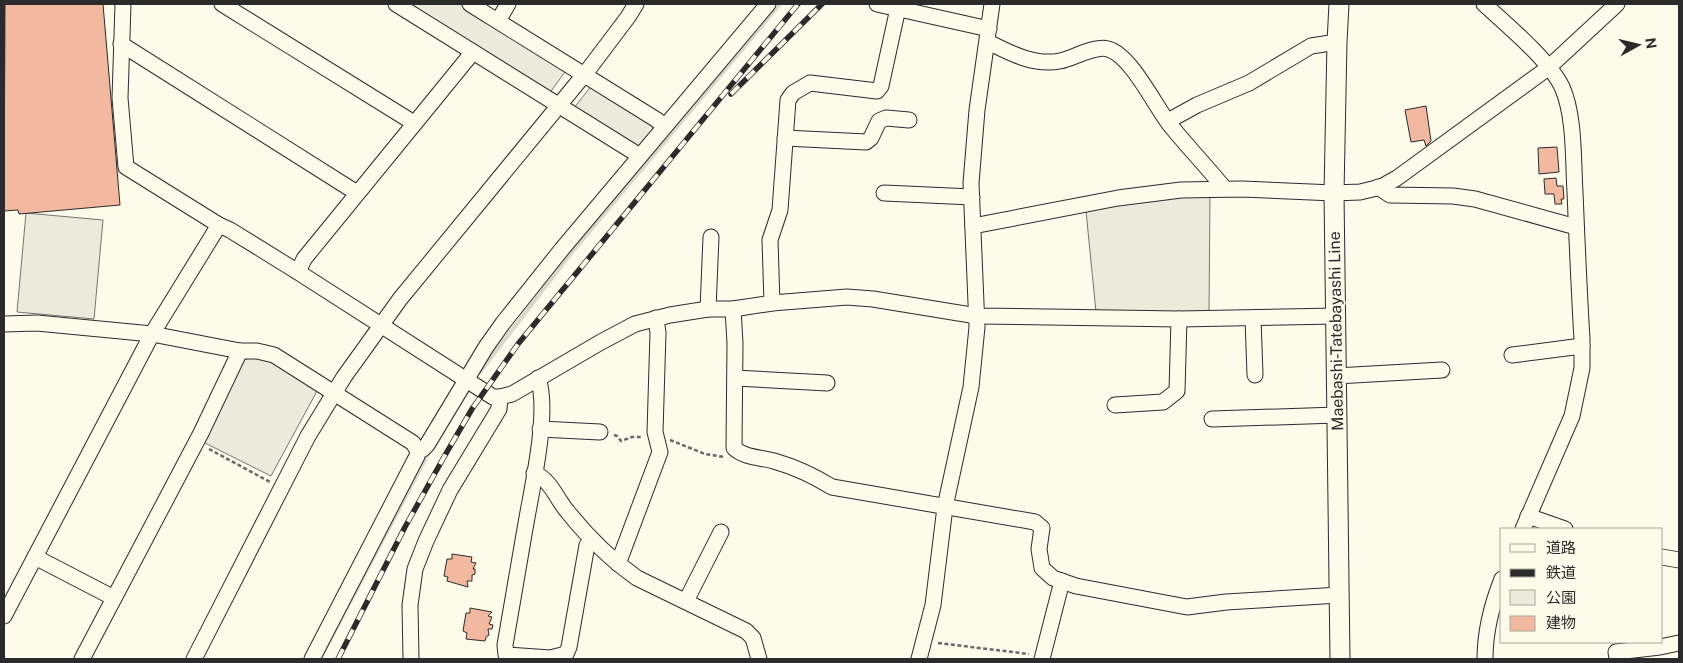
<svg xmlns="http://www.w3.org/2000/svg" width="1683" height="663" font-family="'Public Sans','Noto Sans JP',sans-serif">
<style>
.green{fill:#ecebdb;stroke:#74746e}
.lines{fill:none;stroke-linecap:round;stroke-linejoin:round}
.stream{stroke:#d8d7c9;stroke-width:4}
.building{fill:#f2b8a0;stroke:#2b2b2b}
.minor-casing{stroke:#2b2b2b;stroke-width:17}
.major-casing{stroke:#2b2b2b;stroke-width:21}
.path{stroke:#6a6964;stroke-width:2.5;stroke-dasharray:4 2.5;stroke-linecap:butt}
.minor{stroke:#fdfbea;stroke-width:15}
.major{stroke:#fdfbea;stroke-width:19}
.rail-casing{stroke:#2b2b2b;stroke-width:5.5}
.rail{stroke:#fdfbea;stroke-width:4;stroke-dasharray:11;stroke-linecap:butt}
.labels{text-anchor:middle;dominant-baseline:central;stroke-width:4;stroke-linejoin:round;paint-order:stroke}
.street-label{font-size:16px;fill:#2b2b2b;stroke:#fdfbea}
</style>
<rect width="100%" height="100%" fill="#fdfbea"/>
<g class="green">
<polygon points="404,4 460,4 567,69 549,94"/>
<polygon points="592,85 652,124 653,130 641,145 638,146 574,108"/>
<polygon points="1170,194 1210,194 1209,314 1096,312 1086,211"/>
<polygon points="26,213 103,220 94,319 17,312"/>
<polygon points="254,356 269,360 317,391 271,476 201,441 244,360"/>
</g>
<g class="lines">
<g class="stream">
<polyline points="480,372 568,257 780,4"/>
<polyline points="320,659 429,452"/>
</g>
</g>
<g class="building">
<polygon points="5,4 103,4 120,205 19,214 18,210 4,211"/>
<polygon points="1426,106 1431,141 1426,146 1424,140 1411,142 1405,110"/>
<polygon points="1557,147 1559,172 1539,174 1538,148"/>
<polygon points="1556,178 1557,186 1563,186 1564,199 1561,199 1562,204 1555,204 1554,194 1545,194 1544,179"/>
<polygon points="452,554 472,557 471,562 476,563 473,569 475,569 475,574 472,575 472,581 467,581 468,587 447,581 448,577 444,576 447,559 452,559"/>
<polygon points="470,608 492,612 488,616 492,617 489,624 493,625 492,629 488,629 489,635 486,637 485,641 466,639 467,633 463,631 466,613 470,613"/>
</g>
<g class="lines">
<g class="minor-casing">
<g id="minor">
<polyline points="123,4 120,98 126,167 219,225 230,230 298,272 493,397 500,397 512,394 601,342 635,324 670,315 708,309 733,309 772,303 847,297 873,299 977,316 1179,319 1336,316"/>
<polyline points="222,4 414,123"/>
<polyline points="396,4 640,156"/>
<polyline points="470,4 657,120 664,126"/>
<polyline points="877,4 989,29"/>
<path d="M1484 4C1507 25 1549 60 1562 87 1575 116 1573 160 1575 192 1577 241 1579 290 1582 339V368L1572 416 1523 529"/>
<polyline points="498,21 508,4"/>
<path d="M988 42C1010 53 1034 66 1060 61 1074 58 1095 45 1108 49 1131 55 1155 106 1170 125 1188 147 1207 167 1225 189"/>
<polyline points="121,44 357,193"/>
<polyline points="1168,121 1197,105 1249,83 1311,46 1337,42"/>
<polyline points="785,138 866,142 871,138 879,121 886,118 909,120"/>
<polyline points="1378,187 1390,195 1453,196 1475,199 1576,227"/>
<polyline points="884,193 972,197"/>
<polyline points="973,226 1118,198 1181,190 1242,189 1334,193 1360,192 1381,187 1397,178 1548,68 1617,4"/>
<polyline points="298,272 304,259 473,52"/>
<polyline points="772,303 770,240 780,210 788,100 793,93 810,83 877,91 881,86 898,8"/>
<polyline points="708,309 711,237"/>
<path d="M733 309 735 343 734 448C745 458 760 457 774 461 795 467 814 476 832 487L1035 522 1042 528 1039 549 1042 568 1053 578 1076 586 1187 607 1226 602 1339 595"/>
<polyline points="1253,318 1255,375"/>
<polyline points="4,324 37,323 152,334 240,351 257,351 274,355 413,443 418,451 417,456 312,659"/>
<polyline points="1512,355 1582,346"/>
<polyline points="1336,376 1442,370"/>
<path d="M538 378C549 409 534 479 528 512 520 556 513 600 505 645L506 655 550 658 566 654 569 647 587 545 593 541"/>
<polyline points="735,378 827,383"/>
<polyline points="1115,405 1163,402 1177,391 1179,319"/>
<polyline points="1212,419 1337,415"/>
<polyline points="540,429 600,432"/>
<polyline points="418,451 423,449 427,445 486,347 503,323 562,249 768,4"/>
<path d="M534 473C551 480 556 498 567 511 587 536 610 559 637 578L746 631 753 638 759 659"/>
<polyline points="1528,516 1565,529"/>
<polyline points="35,557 114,598"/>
<polyline points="1662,557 1679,560"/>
<polyline points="618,564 660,452 655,432 658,333 656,318"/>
<polyline points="686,601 721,532"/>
<polyline points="4,616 152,334 219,225"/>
<polyline points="82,659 201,433 240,351"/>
<polyline points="194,659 308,436 344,377 400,299 588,70 628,17 636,4"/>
<polyline points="411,659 410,605 415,569 426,541 450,490 499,409 500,397"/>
<polyline points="919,659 933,605 945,507 971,387 977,327 971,183 977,110 992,4"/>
<polyline points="1042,659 1062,581"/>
<path d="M1485 659C1485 632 1492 604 1502 579"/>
<polyline points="1617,659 1616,652 1660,647 1679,643"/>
</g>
</g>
<g class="major-casing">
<polyline id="major" points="1339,4 1337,42 1334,193 1340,659"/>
</g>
<g class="path">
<polyline points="614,435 617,436 621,441 632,437 642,437"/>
<polyline points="670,440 705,454 724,457"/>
<polyline points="209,449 270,482"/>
<polyline points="938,643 1029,654"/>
</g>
<use href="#minor" class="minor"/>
<use href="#major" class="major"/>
<g class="rail-casing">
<g id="rail">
<polyline points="731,94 822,4"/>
<polyline points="338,659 405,527 444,457 472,409 518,344 798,4"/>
</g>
</g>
<use href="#rail" class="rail"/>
</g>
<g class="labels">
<g class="street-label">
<text transform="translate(1336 331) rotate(-91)">Maebashi-Tatebayashi Line</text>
</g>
</g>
<rect width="1683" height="663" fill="none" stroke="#2b2b2b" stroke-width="10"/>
<rect x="1500" y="528" width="162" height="115" fill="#fdfbea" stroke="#a9a89e"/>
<rect x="1510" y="544" width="25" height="8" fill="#fdfbea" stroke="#a9a89e"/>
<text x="1546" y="553" font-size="15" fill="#2b2b2b">道路</text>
<rect x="1510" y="569" width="25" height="8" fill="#2b2b2b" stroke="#a9a89e"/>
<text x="1546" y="578" font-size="15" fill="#2b2b2b">鉄道</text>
<rect x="1510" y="590" width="25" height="15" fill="#ecebdb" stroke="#a9a89e"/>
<text x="1546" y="603" font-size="15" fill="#2b2b2b">公園</text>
<rect x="1510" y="616" width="25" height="15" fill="#f2b8a0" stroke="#a9a89e"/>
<text x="1546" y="628" font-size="15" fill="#2b2b2b">建物</text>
<g transform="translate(1638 45) rotate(82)" stroke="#fdfbea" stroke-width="4" paint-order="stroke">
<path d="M0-4L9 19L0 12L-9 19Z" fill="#2b2b2b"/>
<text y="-8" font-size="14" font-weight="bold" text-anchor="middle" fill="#2b2b2b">N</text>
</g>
</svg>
